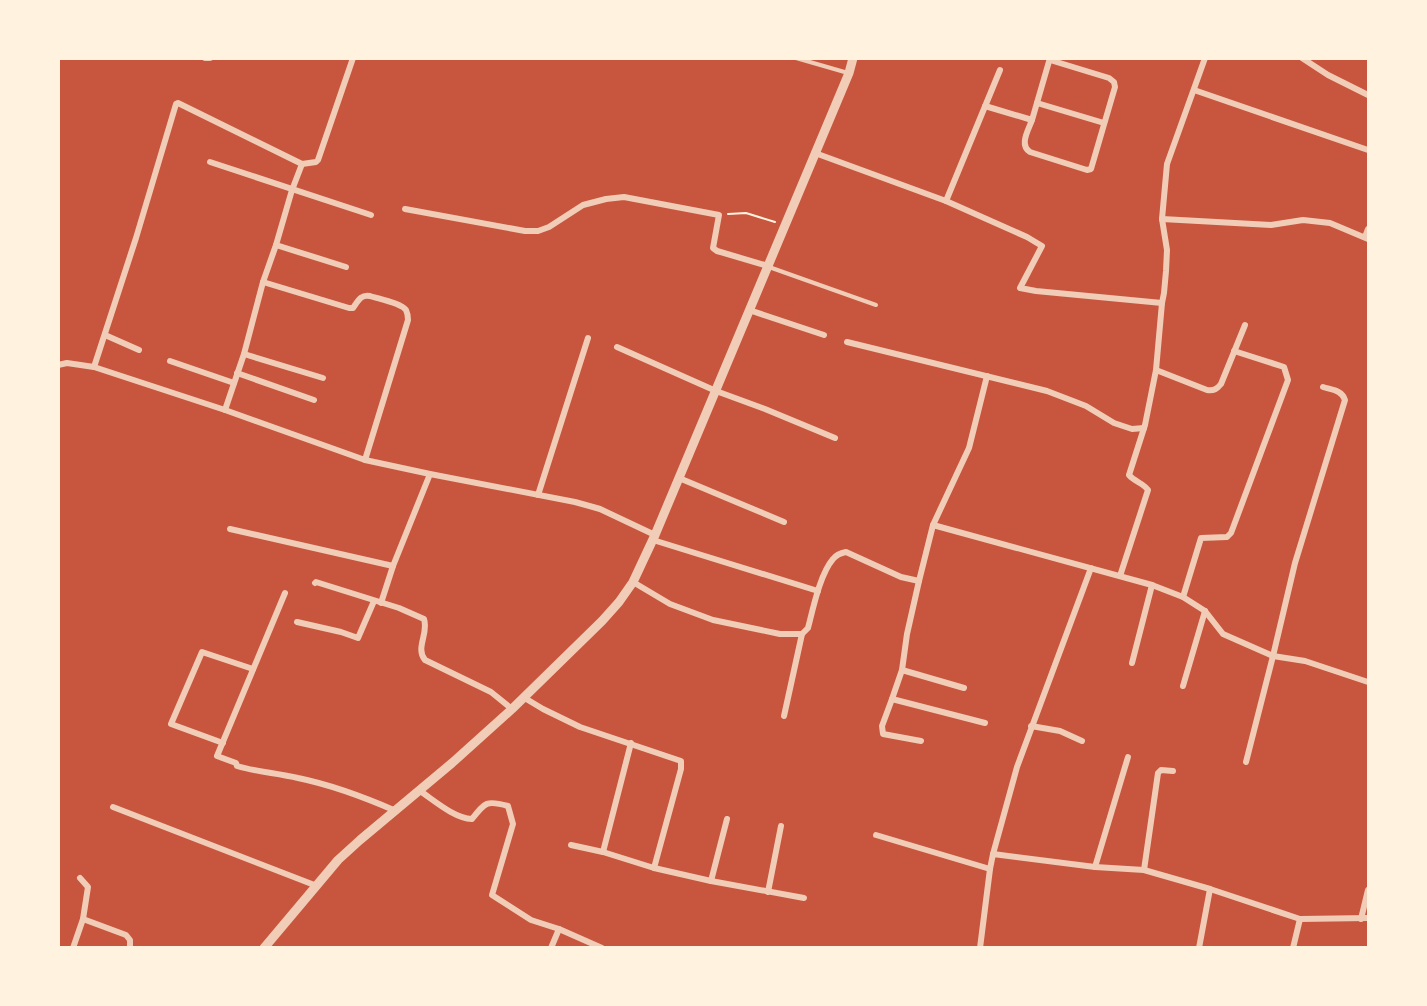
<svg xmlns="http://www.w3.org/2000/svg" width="1427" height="1006" font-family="Karla,sans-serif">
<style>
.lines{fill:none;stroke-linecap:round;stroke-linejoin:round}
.path{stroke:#fff3e0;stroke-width:2}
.service{stroke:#f1ccb7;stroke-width:4}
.minor{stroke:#f1ccb7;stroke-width:6}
.tertiary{stroke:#f1ccb7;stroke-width:9}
</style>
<rect width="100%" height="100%" fill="#c8553d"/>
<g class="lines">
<polyline class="path" points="728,214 746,213 775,222"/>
<g class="service">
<polyline points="796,58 848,73"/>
<polyline points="769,267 876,305"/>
</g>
<g class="minor">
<polyline points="205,58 210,58"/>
<polyline points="1302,58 1328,75 1368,95"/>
<polyline points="1194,90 1368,150"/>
<polyline points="1037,103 1104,123"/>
<polyline points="985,106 1032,120 1050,58"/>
<path d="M1032 120C1028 131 1019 145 1030 152L1087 170 1091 169 1115 87 1114 82 1109 78 1050 60"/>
<polyline points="815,153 946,201 1027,237 1042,246 1020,288 1036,291 1162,303"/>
<polyline points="210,162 371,215"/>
<polyline points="946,201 1000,70"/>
<polyline points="405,209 525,231 538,231 549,227 583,205 606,199 624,197 719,215 713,248 717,251 768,266"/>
<polyline points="1162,219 1271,225 1303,220 1330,223 1368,239"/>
<polyline points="1365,237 1368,229"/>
<polyline points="276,245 346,267"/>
<path d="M263 282 349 308H353C358 301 361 294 370 296 379 299 401 303 406 310 408 314 408 316 408 320L365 460"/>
<polyline points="749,310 824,335"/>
<polyline points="105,335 139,350"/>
<polyline points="847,342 1047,391 1086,406 1114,423 1132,429 1144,428"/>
<polyline points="617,347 716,391 765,409 835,438"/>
<polyline points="244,354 323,378"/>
<polyline points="170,361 234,383"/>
<polyline points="58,365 67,363 94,367 225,410 365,460 430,474 575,502 600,509 655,535"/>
<polyline points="94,367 136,238 176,104 178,103 302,164 316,162 318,160 353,58"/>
<path d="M1156 370 1207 390C1214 391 1217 389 1221 384L1245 325"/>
<polyline points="237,373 314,400"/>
<polyline points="225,410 244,354 263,282 276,245 292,190 302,164"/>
<polyline points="679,478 784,522"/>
<polyline points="538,495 588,338"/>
<polyline points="933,525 1152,585 1183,597 1205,611 1223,634 1273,656 1305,661 1368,682"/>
<polyline points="230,529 393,566"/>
<polyline points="653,540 818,591"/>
<path d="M1120 576 1148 490C1143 483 1135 482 1129 475L1145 425 1156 370 1162 303 1164 293 1166 271 1167 250 1162 219 1167 164 1205 58"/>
<polyline points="919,581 907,634 902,670 892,699 985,723"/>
<path d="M633 582 670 604 713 620 780 634H802L808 628C813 609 820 574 833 559 836 555 841 553 846 552L901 577 919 581 933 525 969 448 987 376"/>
<path d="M315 583 316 582 399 608 424 619C429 633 415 648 425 660L491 692 512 709"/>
<path d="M285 593 217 756 236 763 237 766C257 772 277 773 298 778 332 785 364 797 396 811"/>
<polyline points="1183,597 1201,538 1227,537 1231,533 1288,380 1284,367 1234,351"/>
<polyline points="381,603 393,566 430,474"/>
<polyline points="297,622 341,632 358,638 374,601"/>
<polyline points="1132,663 1152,585"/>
<polyline points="902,670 964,688"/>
<polyline points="1183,686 1205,611"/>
<polyline points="523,697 543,709 580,727 681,761 681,769 654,868"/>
<polyline points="892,699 882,726 883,734 921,741"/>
<polyline points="784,716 802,634"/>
<polyline points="1031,726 1060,731 1082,741"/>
<polyline points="223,743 171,724 202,652 253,669"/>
<path d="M1246 762 1273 656 1295 563 1345 400C1342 390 1332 390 1323 387"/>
<path d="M420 791C435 801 454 818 472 819 485 802 487 800 508 806L513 824 492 895 531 920 559 929 602 948"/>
<polyline points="113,807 317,886"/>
<polyline points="876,835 990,869"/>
<polyline points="571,845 603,852 654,868 711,881 804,898"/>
<polyline points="603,852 631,743"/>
<polyline points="993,854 1017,767 1091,568"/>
<polyline points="1095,867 1128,757"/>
<polyline points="1144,870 1158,773 1161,770 1173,771"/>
<polyline points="711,881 727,819"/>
<polyline points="768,892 781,826"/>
<polyline points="83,919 126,935 130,940 130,948"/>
<polyline points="1361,919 1368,890"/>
<polyline points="73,948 83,919 88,887 80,878"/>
<polyline points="551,948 559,929"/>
<polyline points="980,948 990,869 993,854 1095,867 1144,870 1210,889 1300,919 1368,918"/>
<polyline points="1199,948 1210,889"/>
<polyline points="1293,948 1300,919"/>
</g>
<polyline class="tertiary" points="264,948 338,860 360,840 452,763 512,709 602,621 619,602 633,582 655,535 849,73 853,58"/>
</g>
<rect width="1427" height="1006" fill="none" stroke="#fff3e0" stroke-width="120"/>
</svg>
